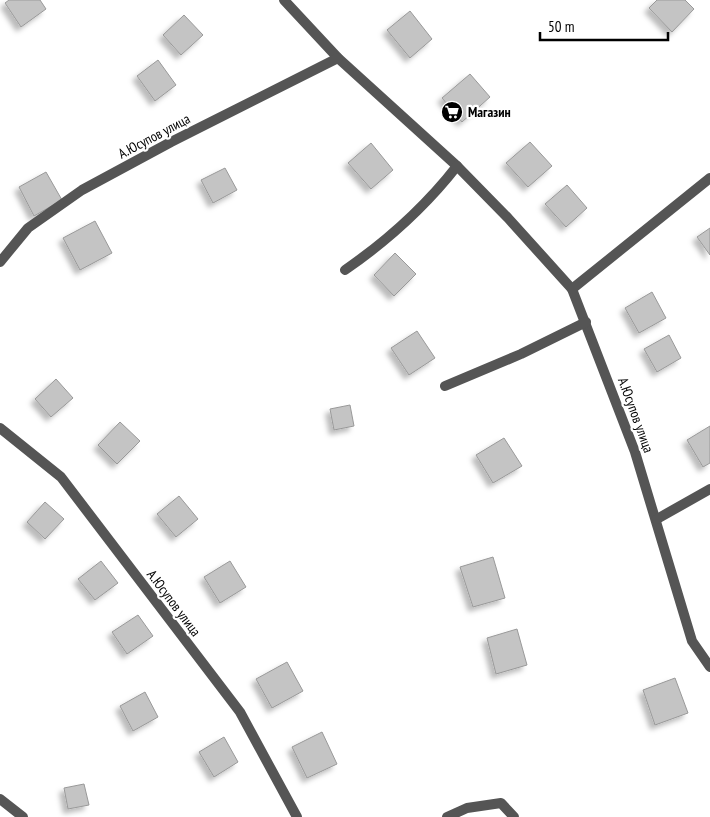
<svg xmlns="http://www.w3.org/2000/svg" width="710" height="817" font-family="'PT Sans Narrow',sans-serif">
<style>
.building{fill:#c4c4c4;stroke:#999;filter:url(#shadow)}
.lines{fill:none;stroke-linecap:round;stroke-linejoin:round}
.minor{stroke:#555;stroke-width:10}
.labels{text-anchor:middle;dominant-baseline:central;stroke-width:4.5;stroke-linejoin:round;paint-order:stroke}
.poi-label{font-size:14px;font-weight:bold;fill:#000;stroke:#fff;text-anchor:start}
.street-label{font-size:14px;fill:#000;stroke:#fff}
</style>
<defs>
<filter id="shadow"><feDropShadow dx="-4.5" dy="4.5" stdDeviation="2.5" flood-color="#0004"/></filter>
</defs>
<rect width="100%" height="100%" fill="#fff"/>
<g class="building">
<polygon points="9,0 40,0 46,9 21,27 5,3"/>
<polygon points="657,0 685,0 694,9 672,32 649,8"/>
<polygon points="410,11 432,39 410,58 387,30"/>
<polygon points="184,15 203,35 181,55 163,35"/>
<polygon points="158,60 176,85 155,101 137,76"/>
<polygon points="470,74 490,97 462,122 442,98"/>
<polygon points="530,142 552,166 528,187 506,163"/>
<polygon points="371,143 393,170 371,189 348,163"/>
<polygon points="225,168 237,190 213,203 201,180"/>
<polygon points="46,172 62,200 34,216 19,187"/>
<polygon points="567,185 587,208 566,227 545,204"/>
<polygon points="95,221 112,253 80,270 63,238"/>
<polygon points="710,228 710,255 697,237"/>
<polygon points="395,253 416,274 394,296 374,275"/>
<polygon points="652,292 666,318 639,333 625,308"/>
<polygon points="417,331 435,358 409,375 391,348"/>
<polygon points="669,335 681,358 657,372 644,349"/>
<polygon points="56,379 73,398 51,417 35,399"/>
<polygon points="350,405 354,426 334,430 330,409"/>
<polygon points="120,422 140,441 117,464 98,445"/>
<polygon points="710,426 710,463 703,467 687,440"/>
<polygon points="504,438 522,466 493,483 476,455"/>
<polygon points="179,496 198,519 176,537 157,514"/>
<polygon points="45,502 64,519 45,539 27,522"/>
<polygon points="493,557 505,598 473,607 460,567"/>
<polygon points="101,561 118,583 95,600 78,579"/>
<polygon points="230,561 246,587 220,603 204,577"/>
<polygon points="138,615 153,636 127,654 112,632"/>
<polygon points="517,629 527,665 496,674 487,638"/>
<polygon points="287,662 303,691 272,708 256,679"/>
<polygon points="675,678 688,713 655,725 643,690"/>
<polygon points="145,692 158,717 133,731 120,706"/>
<polygon points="322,732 337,764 307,778 292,747"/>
<polygon points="224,737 238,762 214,777 199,752"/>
<polygon points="84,784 89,805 68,809 64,788"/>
</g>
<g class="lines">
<g class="minor">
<polyline points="284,0 338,58 457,166 508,218 572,289 635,452 692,641 710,667"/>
<polyline points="0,262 28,228 82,190 171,142 338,58"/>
<path d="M345 270C387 241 425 207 457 166"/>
<polyline points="572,289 710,178"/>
<polyline points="445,386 521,354 586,322"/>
<polyline points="0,428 61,477 240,712 297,817"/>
<polyline points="657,519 710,489"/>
<polyline points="0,799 23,817"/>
<polyline points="447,817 467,808 501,803 514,817"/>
</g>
</g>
<defs>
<g id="supermarket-disc" transform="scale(1.125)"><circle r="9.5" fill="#000" stroke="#fff"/><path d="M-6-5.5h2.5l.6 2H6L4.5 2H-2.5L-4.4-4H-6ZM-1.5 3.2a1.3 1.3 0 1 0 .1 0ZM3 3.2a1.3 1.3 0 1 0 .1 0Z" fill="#fff"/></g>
</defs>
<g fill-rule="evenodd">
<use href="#supermarket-disc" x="452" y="112"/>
</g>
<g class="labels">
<g class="poi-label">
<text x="468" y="112">Магазин</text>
</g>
<g class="street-label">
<text transform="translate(154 136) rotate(-28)">А.Юсупов улица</text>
<text transform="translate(636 415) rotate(70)">А.Юсупов улица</text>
<text transform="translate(174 603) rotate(53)">А.Юсупов улица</text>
</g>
</g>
<path d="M540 32v8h128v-8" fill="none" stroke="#000000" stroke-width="2.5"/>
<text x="548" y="32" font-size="15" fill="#000000" stroke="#ffffff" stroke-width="4" paint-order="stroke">50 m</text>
</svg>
